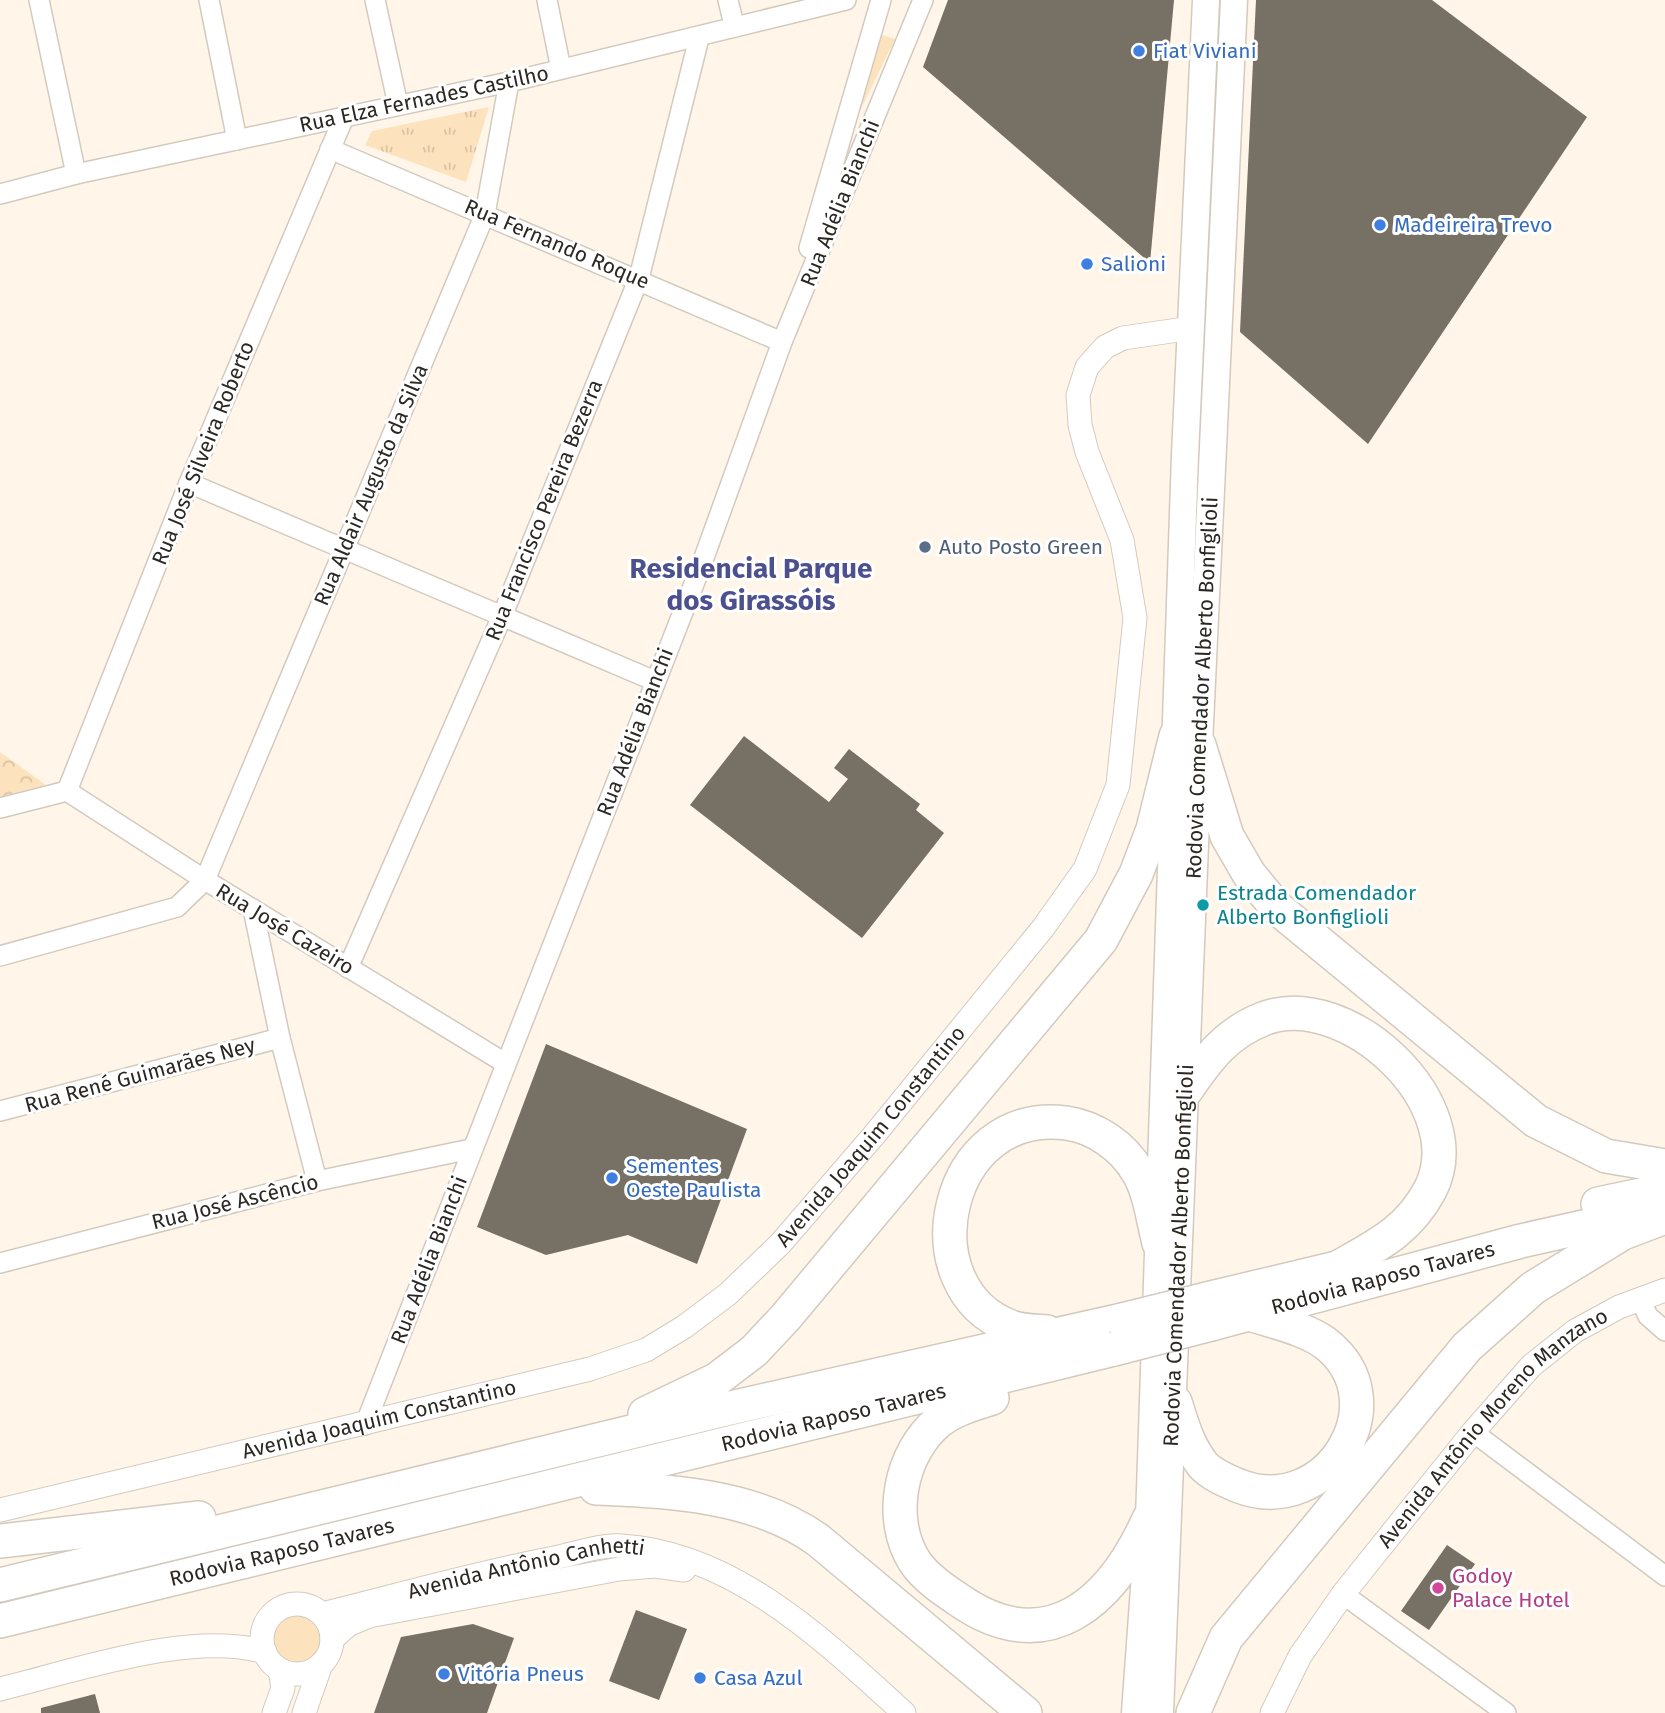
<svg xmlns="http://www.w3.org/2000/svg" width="1665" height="1713" font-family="'Fira Sans',sans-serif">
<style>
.grass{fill:#fde2be}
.forest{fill:url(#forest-crowns)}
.park{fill:url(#park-tufts)}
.building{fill:#777064}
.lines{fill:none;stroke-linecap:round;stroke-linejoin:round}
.minor-casing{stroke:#d3cabe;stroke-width:22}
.tertiary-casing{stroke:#d3cabe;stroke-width:25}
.secondary-casing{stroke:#d3cabe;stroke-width:29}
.motorway-casing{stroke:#d3cabe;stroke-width:36}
.minor{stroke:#fff;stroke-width:19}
.tertiary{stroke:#fff;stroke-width:23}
.secondary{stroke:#fff;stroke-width:26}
.motorway{stroke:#fff;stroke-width:33}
.motorway-bridge-casing{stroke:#d3cabe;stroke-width:36;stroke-linecap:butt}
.motorway-bridge{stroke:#fff;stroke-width:33}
.shop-dot{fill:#3f7fe0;stroke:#fff;stroke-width:2.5}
.service-dot{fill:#5c6f8a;stroke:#fff;stroke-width:2.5}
.culture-dot{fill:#0f9aa8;stroke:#fff;stroke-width:2.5}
.hotel-dot{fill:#d1479c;stroke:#fff;stroke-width:2.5}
.labels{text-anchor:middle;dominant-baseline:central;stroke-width:6;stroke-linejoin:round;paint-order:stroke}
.shop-label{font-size:21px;fill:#366cbe;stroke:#fff;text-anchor:start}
.street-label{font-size:21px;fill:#2b2723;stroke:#fff}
.service-label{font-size:21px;fill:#4e5e75;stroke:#fff;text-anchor:start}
.culture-label{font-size:21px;fill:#0d838f;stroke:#fff;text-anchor:start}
.hotel-label{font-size:21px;fill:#b23c85;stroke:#fff;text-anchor:start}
.district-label{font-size:28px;font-weight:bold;fill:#4c508e;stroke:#fff}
</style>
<defs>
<pattern id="forest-crowns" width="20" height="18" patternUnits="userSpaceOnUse" patternTransform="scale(1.75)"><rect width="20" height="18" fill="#fde2be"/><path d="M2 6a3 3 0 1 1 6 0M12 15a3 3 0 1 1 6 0" fill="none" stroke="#d9c2a3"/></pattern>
<pattern id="park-tufts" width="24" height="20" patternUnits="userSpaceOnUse" patternTransform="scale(1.75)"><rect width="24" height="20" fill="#fde2be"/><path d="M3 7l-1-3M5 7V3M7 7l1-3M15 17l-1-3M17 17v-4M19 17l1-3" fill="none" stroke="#d9c2a3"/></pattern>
</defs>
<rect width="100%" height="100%" fill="#fff5e9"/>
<g class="grass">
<polygon points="882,35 895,39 855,121"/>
<circle cx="296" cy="1639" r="26"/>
</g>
<polygon class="forest" points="0,752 46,785 0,797"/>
<polygon class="park" points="489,107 466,182 365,145 372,131"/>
<g class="building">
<polygon points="948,0 1174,0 1150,263 923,67"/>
<polygon points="1256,0 1432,0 1587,117 1368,444 1240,332"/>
<polygon points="744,736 829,802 848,779 834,768 849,749 920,804 916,810 944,833 862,938 690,805"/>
<polygon points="546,1044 747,1129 697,1264 628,1235 546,1255 477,1227"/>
<polygon points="1447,1545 1475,1564 1429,1630 1401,1611"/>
<polygon points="636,1610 687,1629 659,1700 609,1681"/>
<polygon points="473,1624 514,1638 487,1713 374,1713 401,1637"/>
<polygon points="95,1694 100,1713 41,1713 41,1708"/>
</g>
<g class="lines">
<g class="minor-casing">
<g id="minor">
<polyline points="39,0 76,174"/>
<polyline points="209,0 237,140"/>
<polyline points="375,0 398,105"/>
<polyline points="547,0 561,69"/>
<polyline points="728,0 734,25"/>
<polyline points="330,149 782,342"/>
<polyline points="0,194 76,174 509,82 846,0"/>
<polyline points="809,248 881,0"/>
<polyline points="189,483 655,681"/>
<polyline points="67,791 189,483 344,117"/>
<polyline points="67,791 205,880 505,1063"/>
<polyline points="0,808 67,791"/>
<polyline points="253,909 280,1038 317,1181"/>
<polyline points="0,956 177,907 205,880 485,214 509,82"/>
<polyline points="348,968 503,614 639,278 699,38"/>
<polyline points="0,1111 280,1038"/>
<polyline points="0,1263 317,1181 471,1149"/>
<polyline points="1640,1299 1648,1316 1665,1331"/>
<polyline points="365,1425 701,566 782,342 923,0"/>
<polyline points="1473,1432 1665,1576"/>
<polyline points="1343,1594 1506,1713"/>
</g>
</g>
<g class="tertiary-casing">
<g id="tertiary">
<path id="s1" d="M0 1510 590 1369 646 1350 684 1327 728 1294 780 1244 875 1134 1043 928 1085 869 1118 785 1135 618 1122 540 1087 452 1080 425 1078 395 1087 367 1105 347 1123 338 1192 328"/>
<circle cx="297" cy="1639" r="35"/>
<path id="s2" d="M322 1614C399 1595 476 1573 554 1558 575 1554 601 1544 622 1546 734 1553 825 1641 904 1713"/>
<polyline points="332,1639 348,1625 369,1616 619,1569 655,1566 684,1570"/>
<path d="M0 1689C75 1671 191 1630 265 1652"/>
<polyline points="274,1713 283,1688 280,1670"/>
<polyline points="304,1713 321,1664"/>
<path id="s3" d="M1272 1713 1300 1656 1343 1594 1473 1432 1531 1366 1575 1331 1619 1307 1665 1290"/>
</g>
</g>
<g class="secondary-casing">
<g id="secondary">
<polyline points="1135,1713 1149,1519 1185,455 1206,0"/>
<path id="s4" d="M1160 1713 1199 745 1234 0"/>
</g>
</g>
<g class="motorway-casing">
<g id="motorway">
<polyline points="1199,745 1227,836 1249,874 1277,908 1536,1121 1606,1156 1665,1166"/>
<path d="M1187 1089C1208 1058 1227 1033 1263 1019 1346 986 1474 1105 1430 1190 1408 1231 1378 1245 1339 1267"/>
<polyline points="1598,1204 1665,1190"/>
<polyline points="1215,1297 1345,1266"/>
<path id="s5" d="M1211 1324 1521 1241 1632 1216"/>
<path d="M1047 1332C1036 1331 1021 1331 1011 1327 906 1288 944 1107 1066 1123 1095 1127 1123 1146 1138 1172 1150 1192 1153 1220 1159 1243"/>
<path d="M992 1398C973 1404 955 1409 939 1421 900 1453 887 1519 915 1562 926 1578 944 1590 959 1600 1048 1662 1112 1601 1149 1519"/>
<path d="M1175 1402C1182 1424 1188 1446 1203 1465 1212 1475 1227 1481 1239 1486 1327 1520 1401 1401 1325 1343 1304 1328 1274 1322 1250 1314"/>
<polyline points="645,1414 716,1380 754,1351 785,1318 1101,940 1136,874 1153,829 1176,736"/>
<path d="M596 1488C670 1491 755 1495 818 1540L1025 1713"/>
<polyline points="0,1541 199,1518"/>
<polyline points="0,1585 726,1409 1122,1320"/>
<path id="s6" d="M0 1621 1114 1349"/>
<polyline points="1193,1713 1226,1638 1467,1347 1533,1288 1623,1233 1665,1217"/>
</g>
</g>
<use href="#minor" class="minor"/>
<use href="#tertiary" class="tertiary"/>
<use href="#secondary" class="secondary"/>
<use href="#motorway" class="motorway"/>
<g class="motorway-bridge-casing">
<g id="motorway-bridge">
<polyline points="1122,1320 1215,1297"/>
<polyline points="1114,1349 1211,1324"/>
</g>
</g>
<use href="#motorway-bridge" class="motorway-bridge"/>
</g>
<g class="shop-dot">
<circle cx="1139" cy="51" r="7"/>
<circle cx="1380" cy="225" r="7"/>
<circle cx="1087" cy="264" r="7"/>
<circle cx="612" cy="1178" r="7"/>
<circle cx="444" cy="1674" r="7"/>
<circle cx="700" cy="1678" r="7"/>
</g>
<circle class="service-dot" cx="925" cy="547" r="7"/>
<circle class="culture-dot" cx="1203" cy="905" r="7"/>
<circle class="hotel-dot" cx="1438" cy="1588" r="7"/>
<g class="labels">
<g class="shop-label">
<text x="1153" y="51">Fiat Viviani</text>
<text x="1394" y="225">Madeireira Trevo</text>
<text x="1101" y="264">Salioni</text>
<text x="626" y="1166">Sementes<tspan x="626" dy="24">Oeste Paulista</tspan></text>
<text x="458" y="1674">Vitória Pneus</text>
<text x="714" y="1678">Casa Azul</text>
</g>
<g class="street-label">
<text transform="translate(424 99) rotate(-12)">Rua Elza Fernades Castilho</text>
<text transform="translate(840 203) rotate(-68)">Rua Adélia Bianchi</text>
<text transform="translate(557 244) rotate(23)">Rua Fernando Roque</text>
<text transform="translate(203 453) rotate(-68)">Rua José Silveira Roberto</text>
<text transform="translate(371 485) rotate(-67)">Rua Aldair Augusto da Silva</text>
<text transform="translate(544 510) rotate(-68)">Rua Francisco Pereira Bezerra</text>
<text stroke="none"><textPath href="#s4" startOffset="1026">Rodovia Comendador Alberto Bonfiglioli</textPath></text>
<text transform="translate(635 732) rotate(-69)">Rua Adélia Bianchi</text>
<text transform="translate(285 929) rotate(31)">Rua José Cazeiro</text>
<text transform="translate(140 1075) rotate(-15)">Rua René Guimarães Ney</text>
<text stroke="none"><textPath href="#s1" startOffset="978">Avenida Joaquim Constantino</textPath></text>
<text transform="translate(235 1202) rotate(-14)">Rua José Ascêncio</text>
<text stroke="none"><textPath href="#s4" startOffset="458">Rodovia Comendador Alberto Bonfiglioli</textPath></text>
<text transform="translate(429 1260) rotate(-69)">Rua Adélia Bianchi</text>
<text stroke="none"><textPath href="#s5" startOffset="178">Rodovia Raposo Tavares</textPath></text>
<text stroke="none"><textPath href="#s6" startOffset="858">Rodovia Raposo Tavares</textPath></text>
<text stroke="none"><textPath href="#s1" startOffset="390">Avenida Joaquim Constantino</textPath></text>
<text stroke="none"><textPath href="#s3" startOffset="364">Avenida Antônio Moreno Manzano</textPath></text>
<text stroke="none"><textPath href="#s6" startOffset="290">Rodovia Raposo Tavares</textPath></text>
<text stroke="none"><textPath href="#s2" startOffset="210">Avenida Antônio Canhetti</textPath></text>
</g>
<g class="service-label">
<text x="939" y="547">Auto Posto Green</text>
</g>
<g class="culture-label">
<text x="1217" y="893">Estrada Comendador<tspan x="1217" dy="24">Alberto Bonfiglioli</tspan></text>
</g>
<g class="hotel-label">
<text x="1452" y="1576">Godoy<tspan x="1452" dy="24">Palace Hotel</tspan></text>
</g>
<g class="district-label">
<text x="751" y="568">Residencial Parque<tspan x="751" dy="32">dos Girassóis</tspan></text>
</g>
</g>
</svg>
